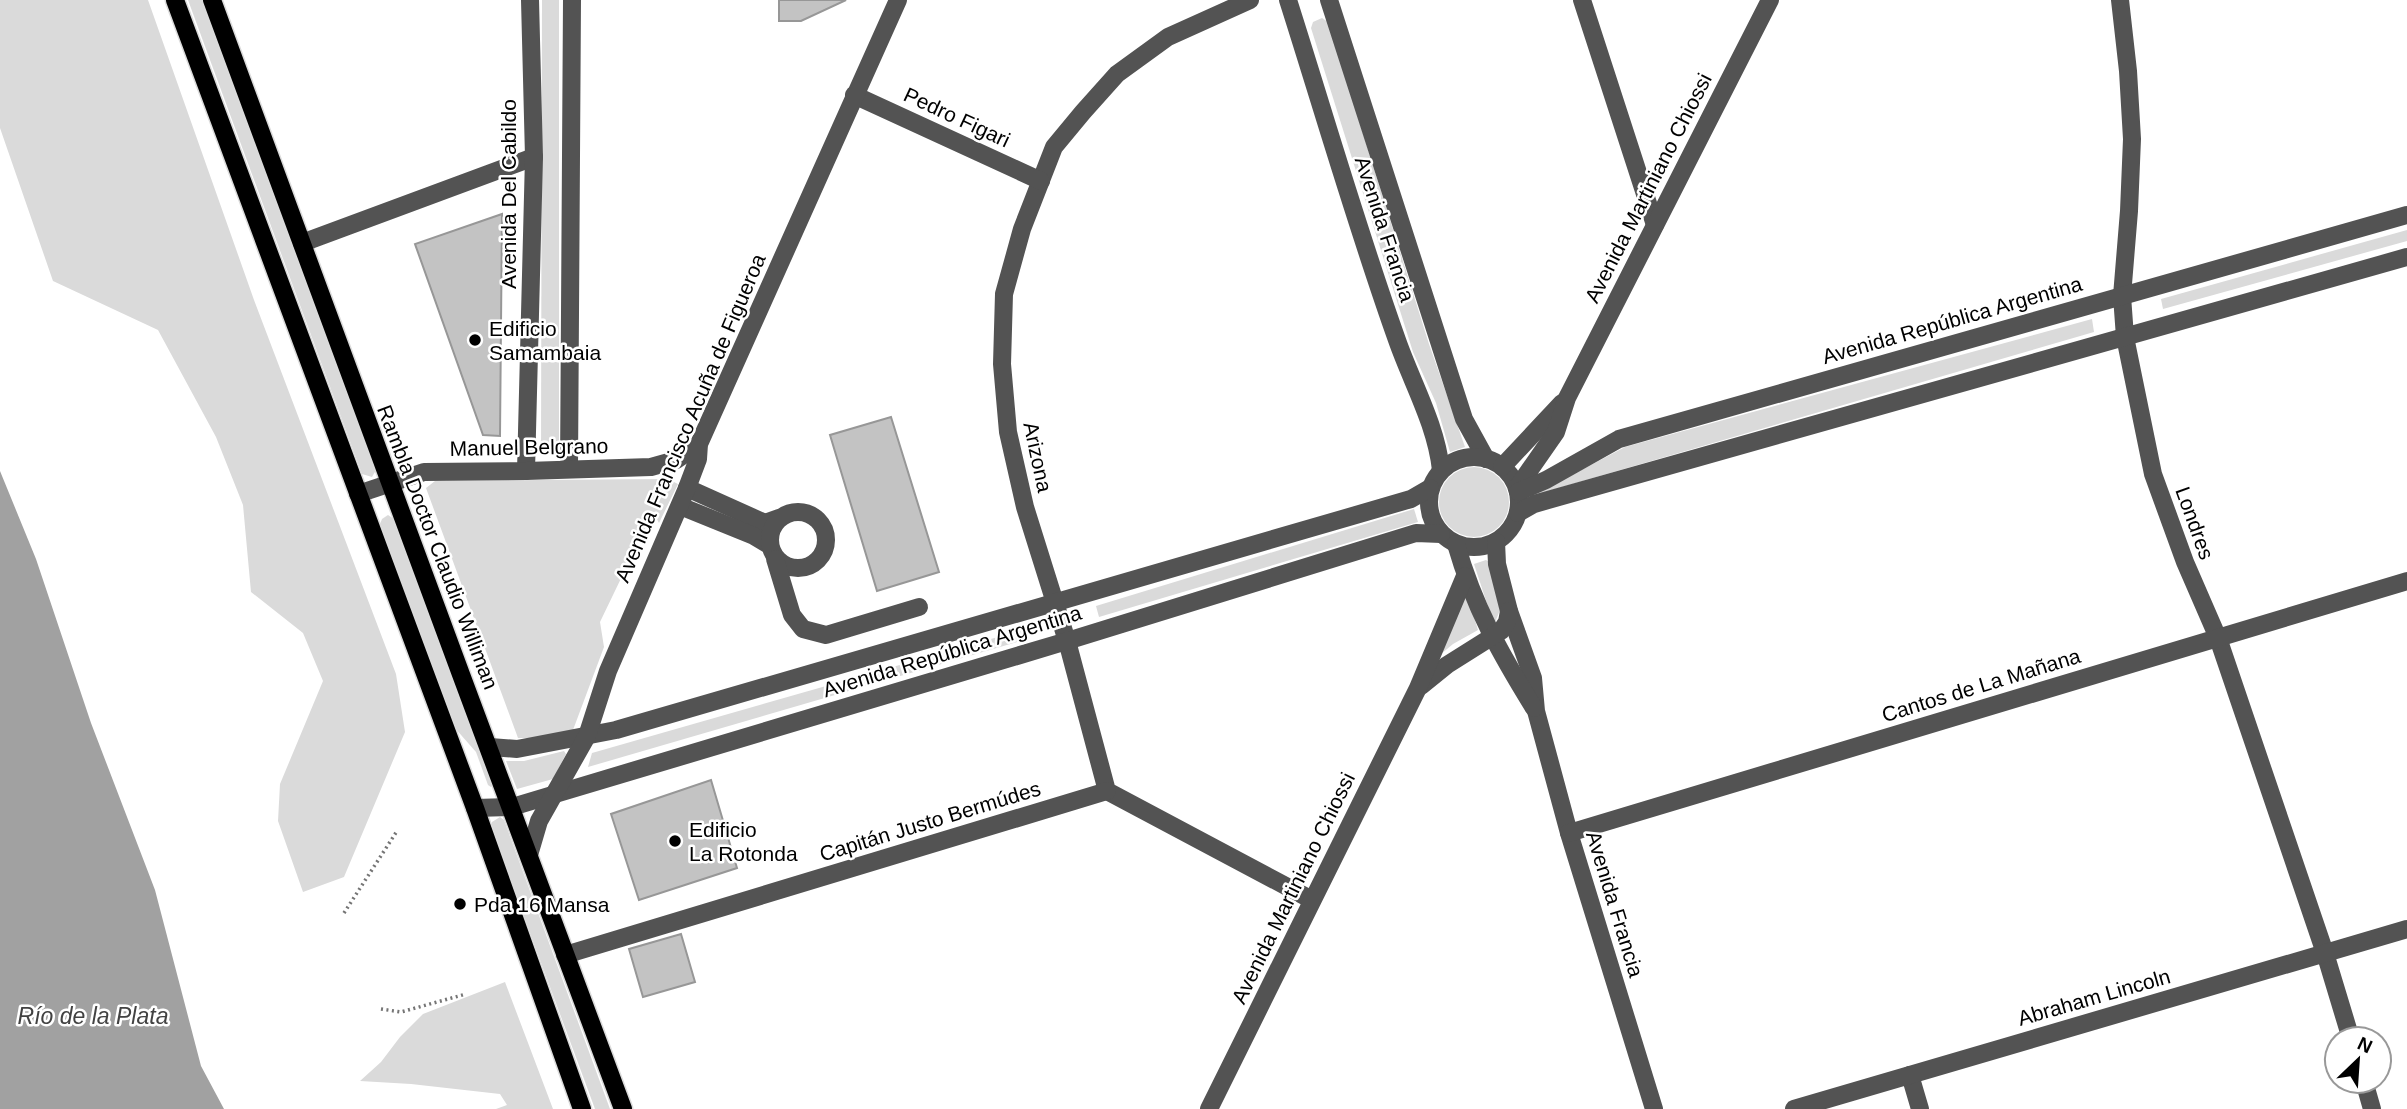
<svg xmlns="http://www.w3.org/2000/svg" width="2407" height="1109" font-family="Helvetica,sans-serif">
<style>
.green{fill:#dadada}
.water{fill:#a1a1a1}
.building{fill:#c3c3c3;stroke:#979797;stroke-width:2}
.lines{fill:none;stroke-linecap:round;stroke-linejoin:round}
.major-casing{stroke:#dbdbdb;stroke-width:21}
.path{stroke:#757575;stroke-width:3.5;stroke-dasharray:2 3.5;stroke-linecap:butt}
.minor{stroke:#535353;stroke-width:18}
.major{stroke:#000;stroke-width:18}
.poi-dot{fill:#000;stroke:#fff;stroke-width:2.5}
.labels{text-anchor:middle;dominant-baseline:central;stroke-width:5;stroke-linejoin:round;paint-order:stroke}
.street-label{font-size:21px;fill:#000;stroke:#fff}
.poi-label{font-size:21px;fill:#000;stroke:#fff;text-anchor:start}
.water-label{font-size:23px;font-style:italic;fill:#424242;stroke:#fff}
</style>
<rect width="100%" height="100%" fill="#fff"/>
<g class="green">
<polygon points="0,0 148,0 254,300 396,674 405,732 344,877 303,892 278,821 280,784 323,681 303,633 251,592 243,505 216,437 158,330 53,281 0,128"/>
<polygon points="188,0 204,0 376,470 372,477 362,474"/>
<polygon points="542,0 559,0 559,452 541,452"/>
<polygon points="1322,18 1328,22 1429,344 1465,447 1450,452 1436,403 1413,352 1311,28 1313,22"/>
<polygon points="2407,230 2407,241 2163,309 2161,299"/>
<polygon points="2092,319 2094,332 1531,496 1531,493 1553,485 1625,447"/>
<circle cx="1474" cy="502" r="35"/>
<polygon points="668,479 678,484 659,523 653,512 600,622 604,647 573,730 531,738 518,738 426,488 435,481"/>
<polygon points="1414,509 1418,522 1099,617 1096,606"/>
<polygon points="388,515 394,519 493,785 491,787 488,785 476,752 454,727 380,524 382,519"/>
<polygon points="1486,560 1489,562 1500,610 1494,625 1474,564"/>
<polygon points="1467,594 1478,630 1453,644 1435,659"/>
<polygon points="1022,630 1024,640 588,767 592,753"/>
<polygon points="564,751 566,754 553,779 517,789 506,761 524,761"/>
<polygon points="500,817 504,820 610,1109 595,1109 491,827 492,822"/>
<polygon points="505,982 553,1109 496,1109 507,1105 500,1094 411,1084 360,1081 381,1062 400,1037 423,1014"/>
</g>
<polygon class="water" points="0,471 36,559 91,723 155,890 201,1066 224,1109 0,1109"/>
<g class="building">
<polygon points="779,0 846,0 801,21 779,21"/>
<polygon points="502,214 500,436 483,435 415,244"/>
<polygon points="891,417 939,572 877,591 830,435"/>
<polygon points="711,780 737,868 639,900 611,814"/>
<polygon points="681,934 695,982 643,997 629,949"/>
</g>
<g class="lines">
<g class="major-casing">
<g id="major">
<polyline points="175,0 475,808 582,1109"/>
<path d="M212 0C349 370 484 740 623 1109"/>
</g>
</g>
<g class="path">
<polyline points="344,913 397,831"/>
<polyline points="381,1009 401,1012 466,994"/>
</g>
<g class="minor">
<polyline points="1250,0 1168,37 1117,74 1083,112 1054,147 1022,229 1004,294 1002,364 1008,432 1025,507 1067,641 1107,791 1312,900"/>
<path d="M1288 0C1324 113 1357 228 1397 340 1412 383 1436 424 1441 470"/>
<polyline points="1329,0 1464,419 1486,459"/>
<polyline points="1582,0 1655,225"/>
<polyline points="2120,0 2128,71 2132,139 2129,211 2122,296 2125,337 2153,474 2185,562 2218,638 2325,953 2351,1039"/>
<polyline points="854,95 1041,181"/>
<polyline points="302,243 534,157"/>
<circle cx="1474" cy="502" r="45"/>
<polyline points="1502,467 1562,403"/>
<polyline points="569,469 572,0"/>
<polyline points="526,471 534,157 530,0"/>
<polyline points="687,488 765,523 779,518"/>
<polyline points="1517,488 1556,432 1567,398 1770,0"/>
<polyline points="1518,492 1546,480 1619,439 2407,215"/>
<polyline points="358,494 424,472 526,471 651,467 676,460 699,444"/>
<polyline points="680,506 754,536 769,545"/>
<circle cx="798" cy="540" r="28"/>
<polyline points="1518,513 1534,504 2407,257"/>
<polyline points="1496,542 1497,564 1509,611 1533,678 1536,711 1569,833 1654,1109"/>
<path d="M1456 544C1474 607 1500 653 1534 708"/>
<polyline points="775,559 792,615 803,629 826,635 919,607"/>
<polyline points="1421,686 1447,665 1501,631 1507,622 1509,611"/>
<polyline points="490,747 517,749 616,730 1411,499 1430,488"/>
<polyline points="475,808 512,807 1067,641 1416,533 1441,534"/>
<polyline points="1569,833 2407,581"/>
<polyline points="529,855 539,821 587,736 608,671 687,488 698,459 699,444 898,0"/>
<polyline points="565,955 1107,791"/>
<polyline points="1910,1075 1920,1109"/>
<polyline points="2364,1081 2372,1109"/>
<polyline points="1209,1109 1418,688 1465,576"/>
<polyline points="1794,1109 2407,929"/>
</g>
<use href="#major" class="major"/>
</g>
<g class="poi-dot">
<circle cx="475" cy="340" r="7"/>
<circle cx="675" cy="841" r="7"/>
<circle cx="460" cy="904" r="7"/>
</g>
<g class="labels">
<g class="street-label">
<text transform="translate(957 117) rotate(25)">Pedro Figari</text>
<text transform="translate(1648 188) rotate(-63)">Avenida Martiniano Chiossi</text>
<text transform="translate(508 194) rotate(-90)">Avenida Del Cabildo</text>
<text transform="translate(1385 229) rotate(72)">Avenida Francia</text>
<text transform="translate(1952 320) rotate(-16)">Avenida República Argentina</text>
<text transform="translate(690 418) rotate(-67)">Avenida Francisco Acuña de Figueroa</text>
<text transform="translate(529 447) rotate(-1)">Manuel Belgrano</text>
<text transform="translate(1038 457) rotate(78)">Arizona</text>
<text transform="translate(2195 523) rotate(70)">Londres</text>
<text transform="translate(438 547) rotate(69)">Rambla Doctor Claudio Williman</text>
<text transform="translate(952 651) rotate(-17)">Avenida República Argentina</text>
<text transform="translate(1981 685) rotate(-17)">Cantos de La Mañana</text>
<text transform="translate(930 821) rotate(-17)">Capitán Justo Bermúdes</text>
<text transform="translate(1293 888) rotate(-64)">Avenida Martiniano Chiossi</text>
<text transform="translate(1615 904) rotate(73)">Avenida Francia</text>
<text transform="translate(2094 997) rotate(-16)">Abraham Lincoln</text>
</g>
<g class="poi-label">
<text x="489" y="328">Edificio<tspan x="489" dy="24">Samambaia</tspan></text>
<text x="689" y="829">Edificio<tspan x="689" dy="24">La Rotonda</tspan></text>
<text x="474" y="904">Pda 16 Mansa</text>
</g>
<g class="water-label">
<text x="93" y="1016">Río de la Plata</text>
</g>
</g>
<g transform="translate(2358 1060) rotate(25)"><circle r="33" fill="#ffffff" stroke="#999999" stroke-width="2"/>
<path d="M0-5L12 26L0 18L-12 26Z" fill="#000000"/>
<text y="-10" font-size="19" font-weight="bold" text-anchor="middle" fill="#000000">N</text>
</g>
</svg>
